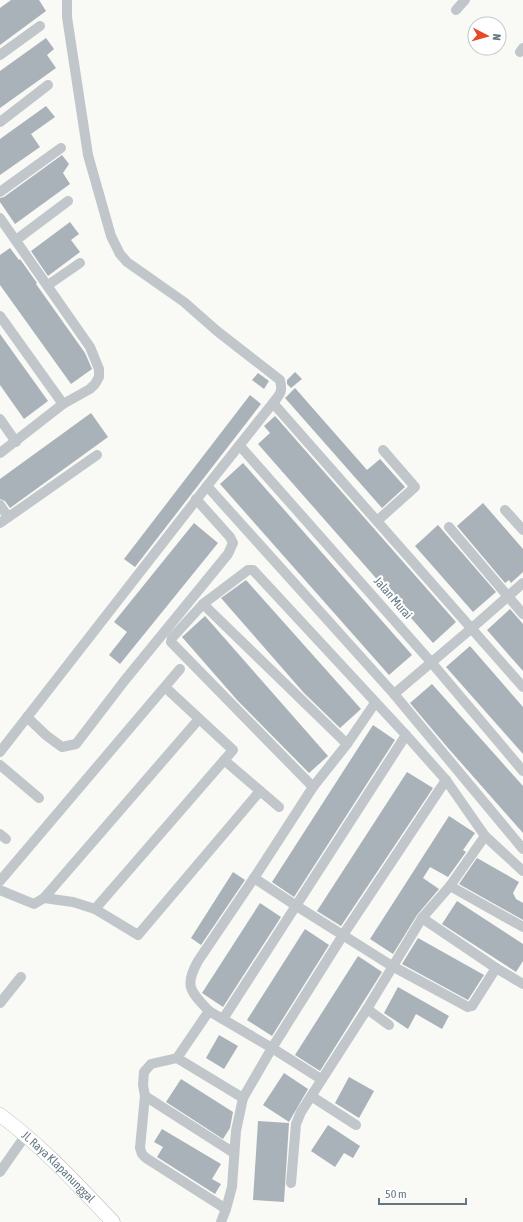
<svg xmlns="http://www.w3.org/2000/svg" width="523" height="1222" font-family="'Asap Condensed',sans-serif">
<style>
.building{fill:#a9b2b8}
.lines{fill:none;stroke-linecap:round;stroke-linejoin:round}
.secondary-casing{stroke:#b4babf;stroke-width:15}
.street{stroke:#c1c6ca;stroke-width:10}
.secondary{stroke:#fff;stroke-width:14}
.labels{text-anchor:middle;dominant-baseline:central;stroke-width:4;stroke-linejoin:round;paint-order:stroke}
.street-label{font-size:12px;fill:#637682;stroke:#fff}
</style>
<rect width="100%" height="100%" fill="#f9f9f6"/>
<g class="building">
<polygon points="11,0 39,0 46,11 0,45 0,8"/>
<polygon points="46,38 54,49 47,55 56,68 0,108 0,71"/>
<polygon points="46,106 55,117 31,134 40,147 0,175 0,139"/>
<polygon points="62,155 69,164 63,173 70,184 15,224 0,202 0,198 4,197"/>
<polygon points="70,222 79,234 71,240 80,252 48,276 31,251"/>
<polygon points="10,248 19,260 20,259 37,283 36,284 85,353 92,369 71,384 0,285 0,255"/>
<polygon points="0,334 48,401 24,419 0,385"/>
<polygon points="295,372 302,379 291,388 287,384 287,380"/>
<polygon points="258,373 269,381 264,389 252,380"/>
<polygon points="295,388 367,470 380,459 405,487 382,508 285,398"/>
<polygon points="250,395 261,404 135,567 124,559"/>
<polygon points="91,413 108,437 10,508 5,501 0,499 0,479"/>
<polygon points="275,416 456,622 433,643 258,444 270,433 264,426"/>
<polygon points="243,463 412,655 389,675 220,484"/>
<polygon points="483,503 523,549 523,572 511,583 509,580 505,583 457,526"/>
<polygon points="194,523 218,543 120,664 109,655 127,632 114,622"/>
<polygon points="438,525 496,592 473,612 415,546"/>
<polygon points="246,580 361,709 340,728 304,693 221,598"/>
<polygon points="510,609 523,624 523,671 487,630"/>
<polygon points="205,616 328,756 309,773 238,701 182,637"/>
<polygon points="470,646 523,707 523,754 446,667"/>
<polygon points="432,684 523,786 523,833 448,748 410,703"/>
<polygon points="373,725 395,740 294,897 272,882"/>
<polygon points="407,772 433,788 341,926 317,911"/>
<polygon points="449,816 475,833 463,850 466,852 448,877 430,867 423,878 439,889 417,915 393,954 370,939"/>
<polygon points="477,858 519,882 513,893 516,899 523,903 523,920 459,884"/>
<polygon points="233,872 245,880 201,945 191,938"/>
<polygon points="457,901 523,944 523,961 516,972 442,924"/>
<polygon points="260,903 281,917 223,1007 202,993"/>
<polygon points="305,929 329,945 272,1036 247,1020"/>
<polygon points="418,938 484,975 468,1000 402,964"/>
<polygon points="358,956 382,972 320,1071 295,1055"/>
<polygon points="398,987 449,1016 442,1029 416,1014 408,1029 384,1013"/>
<polygon points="219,1035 238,1046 224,1069 206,1058"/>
<polygon points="284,1073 308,1089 289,1122 263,1105"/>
<polygon points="349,1077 374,1091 359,1118 335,1103"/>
<polygon points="181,1079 233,1112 230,1128 223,1139 166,1102"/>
<polygon points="258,1121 289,1123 284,1202 253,1200"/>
<polygon points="328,1125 360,1146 353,1158 344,1153 335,1167 311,1151"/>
<polygon points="162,1129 221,1164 212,1179 221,1184 215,1194 157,1157 163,1147 154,1142"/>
</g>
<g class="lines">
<g class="secondary-casing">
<g id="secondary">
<path id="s1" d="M0 1115C42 1146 77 1184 113 1222"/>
</g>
</g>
<g class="street">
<polyline points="456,10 465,0"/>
<polyline points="520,52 523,48"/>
<polyline points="0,55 40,26"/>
<polyline points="0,122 48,85"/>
<polyline points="0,192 61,148"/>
<polyline points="0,218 90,347 99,369 99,377 95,384 90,389 63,404 0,453"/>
<polyline points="16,240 68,201"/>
<polyline points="48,285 80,263"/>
<polyline points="0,316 63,404"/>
<polyline points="273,403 523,687"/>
<polyline points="0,419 16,442"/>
<polyline points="240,446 431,662 523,771"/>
<polyline points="207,486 394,694 523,849"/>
<polyline points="0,505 8,517"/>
<polyline points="505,510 523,530"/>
<polyline points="377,521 415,487 383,450"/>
<polyline points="0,523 97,455"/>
<polyline points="449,527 523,614"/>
<polyline points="203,604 347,744"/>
<polyline points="394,694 472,628 523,583"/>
<polyline points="27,717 47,736 62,747 76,744 125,680 228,554 233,543 230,537 196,499"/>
<path d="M0 752 207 486 273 403C280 394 283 392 280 380L217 331 184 302 127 262 120 254 111 236 88 155 67 17V0"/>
<polyline points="224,760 279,807"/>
<polyline points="0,765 39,798"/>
<polyline points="0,834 6,839"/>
<polyline points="485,836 523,871"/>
<polyline points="254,878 295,905 392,966 468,1007 472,1006 496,968"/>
<polyline points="0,881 180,669"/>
<polyline points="450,886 523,927"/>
<polyline points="0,890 34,904 44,898 73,902 95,909 138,935 260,791"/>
<polyline points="44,898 199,719"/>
<polyline points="95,909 233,750 166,688"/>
<polyline points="422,918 496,968 523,984"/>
<polyline points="0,1003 21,977"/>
<polyline points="367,1009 389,1025"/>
<polyline points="209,1011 272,1048 321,1079"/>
<polyline points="223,1019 406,735"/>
<polyline points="177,1058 243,1098"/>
<polyline points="145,1096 234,1153"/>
<polyline points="311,1096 356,1125"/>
<polyline points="0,1172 23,1139 19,1129"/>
<polyline points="291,1183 296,1124 301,1112 367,1009 422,918 450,886 485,836 446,780 406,735 253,570 248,570 203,604 172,638 171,642 313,787"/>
<path d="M226 1209 146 1158 142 1154 140 1148 145 1096 143 1085 144 1072 151 1064 177 1058 209 1011C190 991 184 986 198 961L258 872 313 787 347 744 375 703"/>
<polyline points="221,1222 226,1209 232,1187 236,1131 243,1098 272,1048 343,935 446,780"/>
</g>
<use href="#secondary" class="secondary"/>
</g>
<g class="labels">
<g class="street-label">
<text transform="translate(393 598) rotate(49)">Jalan Murai</text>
<text stroke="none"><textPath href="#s1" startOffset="78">Jl. Raya Klapanunggal</textPath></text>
</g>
</g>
<g transform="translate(487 36) rotate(96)"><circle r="19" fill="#ffffff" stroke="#c1c8cd"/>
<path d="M0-3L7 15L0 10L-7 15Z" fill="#e84827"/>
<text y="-6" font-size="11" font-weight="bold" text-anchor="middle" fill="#637682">N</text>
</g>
<path d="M379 1198v6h87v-6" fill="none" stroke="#637682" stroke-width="2"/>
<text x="385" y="1198" font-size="12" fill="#637682" stroke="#ffffff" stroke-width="3" paint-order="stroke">50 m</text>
</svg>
